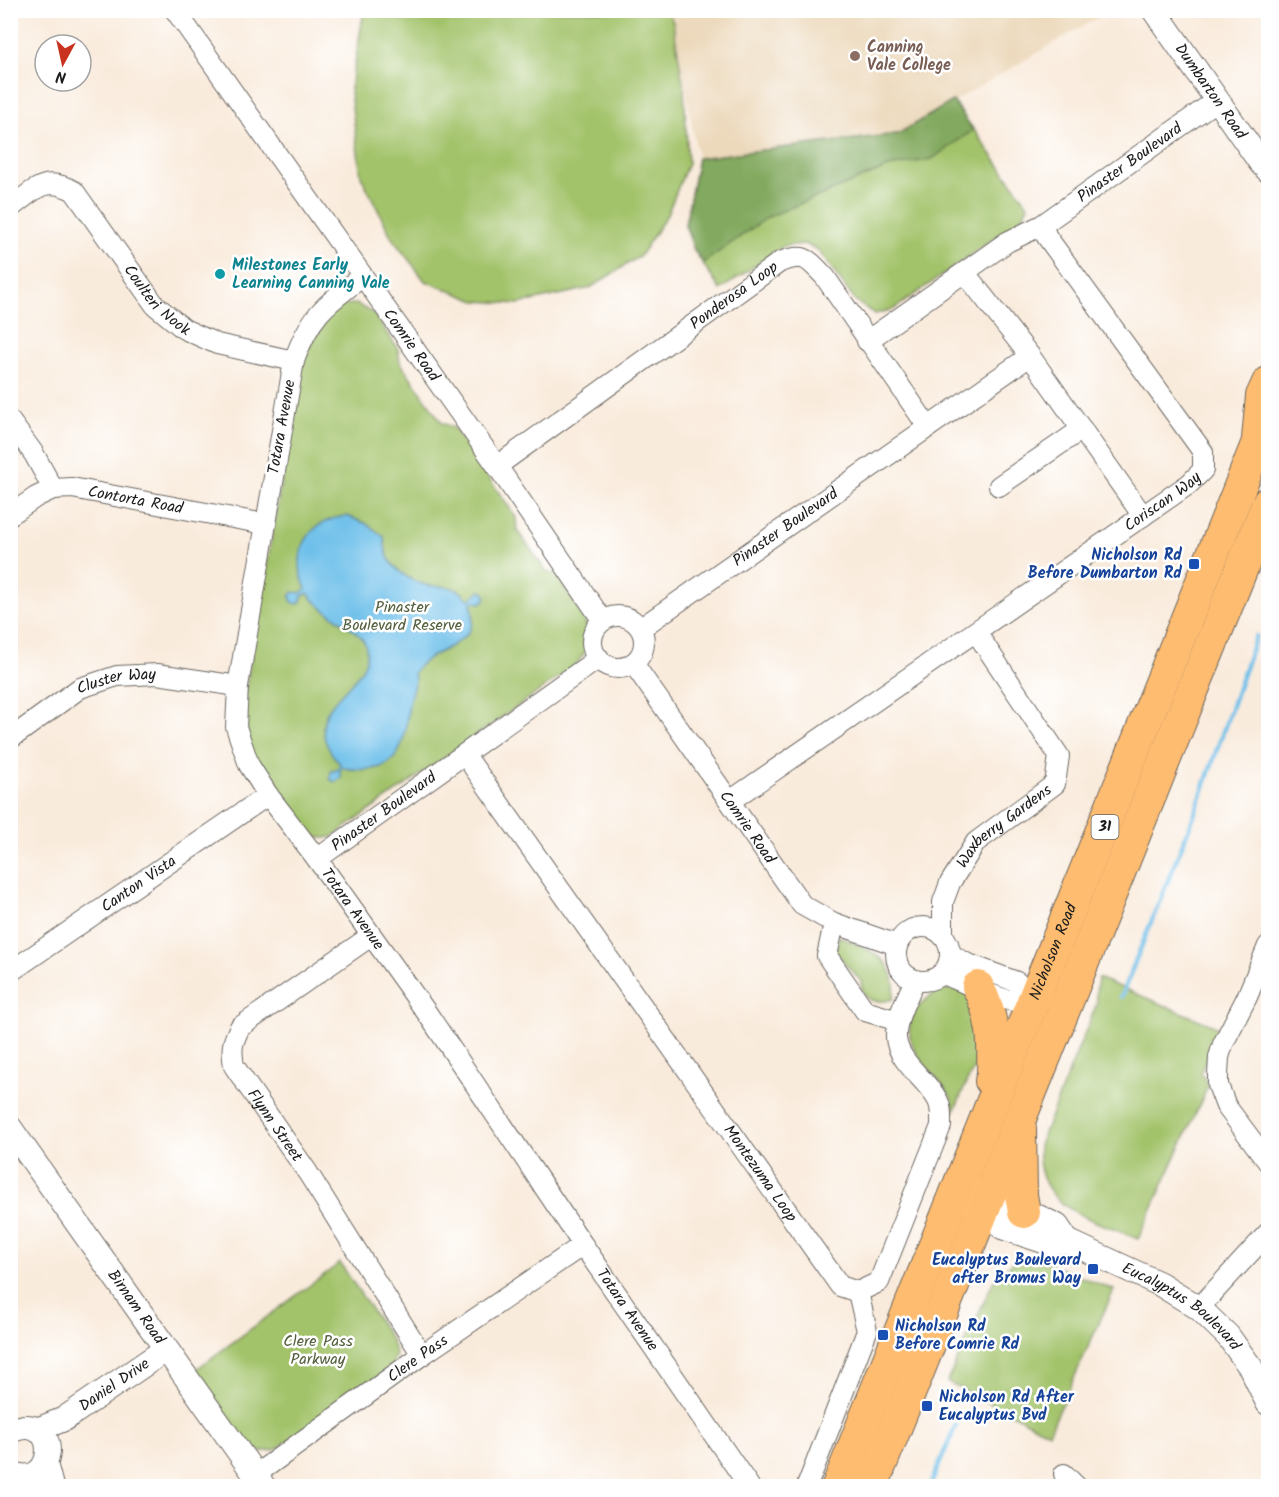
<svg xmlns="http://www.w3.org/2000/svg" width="1279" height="1497" font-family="Kalam,sans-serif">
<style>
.built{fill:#ecd8ba}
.green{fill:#a3c36b;stroke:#607044;stroke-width:1.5}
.forest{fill:#82a95f;stroke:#4f623e;stroke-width:1.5}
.water{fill:#6ec0ea;stroke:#456e83;stroke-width:1.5}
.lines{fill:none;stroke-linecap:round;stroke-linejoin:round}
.stream{stroke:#6ec0ea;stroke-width:4.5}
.minor-casing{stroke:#69645f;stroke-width:22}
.tertiary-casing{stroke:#69645f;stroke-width:26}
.primary-casing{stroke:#69645f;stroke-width:34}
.minor{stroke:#fff;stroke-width:20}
.tertiary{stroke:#fff;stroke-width:24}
.primary{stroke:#febc70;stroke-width:32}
.education-dot{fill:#8d6e63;stroke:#fff;stroke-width:2}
.culture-dot{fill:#0f9aa8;stroke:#fff;stroke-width:2}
.transit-dot{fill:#1a4fb4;stroke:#fff;stroke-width:2}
.labels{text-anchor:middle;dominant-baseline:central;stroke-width:5;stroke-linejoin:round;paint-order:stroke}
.shield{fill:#fff;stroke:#606060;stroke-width:1.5}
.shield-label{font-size:15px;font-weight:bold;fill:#1c1c1c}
.education-label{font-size:16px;font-weight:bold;fill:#785e54;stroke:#fff;text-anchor:start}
.street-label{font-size:16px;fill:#1c1c1c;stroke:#fff}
.culture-label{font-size:16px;font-weight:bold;fill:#0d838f;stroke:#fff;text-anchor:start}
.transit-label{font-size:16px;font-weight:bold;fill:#164399;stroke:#fff;text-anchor:end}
.park-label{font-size:16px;fill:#525f3c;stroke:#fff}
</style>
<rect width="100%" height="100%" fill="#fff"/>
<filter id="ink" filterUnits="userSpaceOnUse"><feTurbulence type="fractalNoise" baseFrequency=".0167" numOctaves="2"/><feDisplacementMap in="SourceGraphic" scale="12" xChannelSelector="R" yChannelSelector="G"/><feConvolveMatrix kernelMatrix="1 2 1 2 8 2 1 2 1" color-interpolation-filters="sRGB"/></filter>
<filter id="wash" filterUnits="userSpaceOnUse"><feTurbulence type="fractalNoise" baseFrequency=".008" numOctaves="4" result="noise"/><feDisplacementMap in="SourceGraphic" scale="24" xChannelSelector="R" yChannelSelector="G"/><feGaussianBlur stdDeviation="1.35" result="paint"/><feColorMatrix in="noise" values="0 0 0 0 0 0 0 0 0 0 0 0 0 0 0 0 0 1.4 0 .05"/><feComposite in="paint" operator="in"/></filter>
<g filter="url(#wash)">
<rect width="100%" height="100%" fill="#f9ebdc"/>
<polygon class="built" points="671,11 1109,11 898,134 698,158"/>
<g class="green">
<polygon points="364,10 668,11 673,22 684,89 688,163 667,215 640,256 590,288 518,304 476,301 425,281 392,238 361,176 350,92"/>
<polygon points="953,101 1028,205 1022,219 894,309 875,314 856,302 818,250 805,244 784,246 720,290 694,250 685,225 698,158 898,134"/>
<path d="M356 304 373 313 398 349 400 362 442 423 454 428 516 517 517 530 546 571 557 575 583 616 587 627 589 641 584 654 575 666 332 837C321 839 314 838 305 831L252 755 242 710 301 368C310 343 325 302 356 304Z"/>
<path d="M839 936C869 951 901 958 893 999 876 1004 861 1002 861 981L835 952Z"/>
<path d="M1098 978 1219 1028 1201 1072 1208 1086 1138 1239C1090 1218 1034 1209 1039 1145L1097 1003 1096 992Z"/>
<path d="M943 989 961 990 969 995 985 1050 967 1081 954 1112C953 1108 953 1102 951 1098 943 1083 928 1070 919 1057 898 1026 914 1003 943 989Z"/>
<polygon points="1041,1261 1114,1290 1049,1433 947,1382 993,1282 1012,1263"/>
<polygon points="340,1263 391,1339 396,1354 391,1368 275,1450 258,1452 241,1437 194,1371"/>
</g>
<polygon class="forest" points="953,101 973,130 932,159 889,167 768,217 703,263 694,250 685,225 698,158 898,134"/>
<path class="water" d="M347 516 367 524 384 537C385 542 385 547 386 551 389 566 408 580 422 584 442 590 454 581 469 600L480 591 484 592 486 597 483 602 479 603 475 601 471 603C485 649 429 645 413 674L415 677C415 686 410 695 409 704 405 732 405 766 370 769 361 770 351 770 342 767L340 771 341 778 335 782 330 779 331 771 337 770 340 764C286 703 380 688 365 644 359 627 322 614 308 593L302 596 301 602 297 604 292 602 290 597 293 592 300 593 306 589C290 553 307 520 347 516Z"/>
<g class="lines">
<g class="stream">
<polyline points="1121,997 1195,813 1256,636"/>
<polyline points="930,1486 956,1425"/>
</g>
</g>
</g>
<g filter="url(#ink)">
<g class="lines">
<g class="minor-casing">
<g id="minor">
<path id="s1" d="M175 10 497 466 603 621"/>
<path id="s2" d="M10 208C35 190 44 175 74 191L155 305 184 329 217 344 294 361"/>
<polyline points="965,273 1030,356 1143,516"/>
<path id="s3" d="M362 277C325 305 310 315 294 361L238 686 236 727 249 765 268 795 317 859 427 1013 583 1245 749 1486"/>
<path id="s4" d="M867 341 1007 242 1042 225 1217 100"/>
<polyline points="10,421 34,454 53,489"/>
<path id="s5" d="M497 466 780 262C805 253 807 258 825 277L928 427"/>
<polyline points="999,486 1082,429"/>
<path id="s6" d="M10 515 36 497 53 489 72 488 265 524"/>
<circle cx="618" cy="642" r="26"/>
<path id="s7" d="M641 628 1030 356"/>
<path id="s8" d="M633 663 802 905 834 923 897 945"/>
<path id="s9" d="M10 739 80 688 117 676 157 674 238 686"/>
<path id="s10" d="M465 755 840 1286 858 1292 879 1282 941 1126C941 1117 942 1107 937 1099 926 1079 898 1062 896 1038 895 1018 908 997 915 980"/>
<path id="s11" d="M730 801 1189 484 1203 470V452L1047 237 1042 225"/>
<path id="s12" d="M317 859 599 658"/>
<polyline points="834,923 827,956 865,1011 898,1021"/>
<circle cx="923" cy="954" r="27"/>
<path id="s13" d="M371 936 240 1027C232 1043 231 1048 234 1066L308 1173 422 1355"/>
<path id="s14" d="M943 936V902L950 883 976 842 1055 784 1059 756 976 632"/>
<polyline points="1268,946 1247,997 1223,1044 1219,1057 1218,1075 1218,1085 1226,1106 1268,1162"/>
<polyline points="950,954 966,963 1017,982 1033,1002 1035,1009"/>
<path id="s15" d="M10 972 268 795"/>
<path d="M941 974C972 983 1009 1011 1041 999"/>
<polyline points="1199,1308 1268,1233"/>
<polyline points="47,1463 53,1486"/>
<polyline points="1064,1474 1076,1486"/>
<path id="s16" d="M255 1475 422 1355 583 1245"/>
<polyline points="807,1486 867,1331 858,1292"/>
</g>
</g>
<g class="tertiary-casing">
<g id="tertiary">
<path id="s17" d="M1154 10 1261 163 1268 170"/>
<path id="s18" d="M10 1128 263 1486"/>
<path id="s19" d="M978 1191 984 1203 1002 1227 1049 1243 1067 1241 1160 1284 1199 1308 1228 1336 1251 1368 1268 1403"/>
<polyline points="973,1205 1009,1203 1057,1226 1067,1241"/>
<path id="s20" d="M37 1430 64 1419 165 1350"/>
<path d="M10 1431C65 1408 56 1497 10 1472"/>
</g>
</g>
<g class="primary-casing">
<g id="primary">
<polyline points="1258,439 1262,396 1268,383"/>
<path d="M978 987C994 1018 994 1041 993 1075L991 1081"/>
<polyline points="1020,1128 1021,1195 1024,1212"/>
<path id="s21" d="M838 1486 1268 417"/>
<path d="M872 1486C1002 1158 1136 831 1268 503"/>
</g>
</g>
<use href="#minor" class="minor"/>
<use href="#tertiary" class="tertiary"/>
<use href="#primary" class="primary"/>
</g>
</g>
<circle class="education-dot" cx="855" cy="56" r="6"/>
<circle class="culture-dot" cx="220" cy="274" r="6"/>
<g class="transit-dot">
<rect x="1188" y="558" width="12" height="12" rx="3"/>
<rect x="1087" y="1263" width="12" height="12" rx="3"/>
<rect x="877" y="1329" width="12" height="12" rx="3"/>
<rect x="921" y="1400" width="12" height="12" rx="3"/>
</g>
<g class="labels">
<rect class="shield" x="1091.5" y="815" width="27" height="24" rx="4.5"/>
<g class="shield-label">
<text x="1105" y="827">31</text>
</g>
<g class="education-label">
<text x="867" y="47">Canning<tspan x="867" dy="18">Vale College</tspan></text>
</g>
<g class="street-label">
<text stroke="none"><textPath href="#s17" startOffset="99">Dumbarton Road</textPath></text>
<text stroke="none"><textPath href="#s4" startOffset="318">Pinaster Boulevard</textPath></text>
<text stroke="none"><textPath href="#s5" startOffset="292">Ponderosa Loop</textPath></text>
<text stroke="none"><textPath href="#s2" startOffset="210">Coulteri Nook</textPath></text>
<text stroke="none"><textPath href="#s1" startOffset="410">Comrie Road</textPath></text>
<text transform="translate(282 427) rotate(-80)">Totara Avenue</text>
<text stroke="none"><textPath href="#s11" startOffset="526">Coriscan Way</textPath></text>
<text stroke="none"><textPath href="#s6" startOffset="134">Contorta Road</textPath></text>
<text stroke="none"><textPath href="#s7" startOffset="176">Pinaster Boulevard</textPath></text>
<text stroke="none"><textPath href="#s9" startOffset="124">Cluster Way</textPath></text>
<text stroke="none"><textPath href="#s12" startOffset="82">Pinaster Boulevard</textPath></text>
<text stroke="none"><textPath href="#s8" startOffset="200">Comrie Road</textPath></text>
<text stroke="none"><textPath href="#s14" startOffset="134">Waxberry Gardens</textPath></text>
<text stroke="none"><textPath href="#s15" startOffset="156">Canton Vista</textPath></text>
<text stroke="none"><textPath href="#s3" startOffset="699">Totara Avenue</textPath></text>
<text stroke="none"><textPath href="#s21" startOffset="576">Nicholson Road</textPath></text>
<text stroke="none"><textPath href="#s13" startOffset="272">Flynn Street</textPath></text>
<text stroke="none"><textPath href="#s10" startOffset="512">Montezuma Loop</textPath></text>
<text stroke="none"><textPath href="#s18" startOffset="219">Birnam Road</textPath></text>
<text stroke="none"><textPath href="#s3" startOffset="1185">Totara Avenue</textPath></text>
<text stroke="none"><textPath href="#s19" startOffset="244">Eucalyptus Boulevard</textPath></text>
<text stroke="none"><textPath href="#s16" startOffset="200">Clere Pass</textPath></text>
<text stroke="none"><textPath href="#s20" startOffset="90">Daniel Drive</textPath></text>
</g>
<g class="culture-label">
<text x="232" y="265">Milestones Early<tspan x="232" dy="18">Learning Canning Vale</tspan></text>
</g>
<g class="transit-label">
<text x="1182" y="555">Nicholson Rd<tspan x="1182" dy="18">Before Dumbarton Rd</tspan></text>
<text x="1081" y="1260">Eucalyptus Boulevard<tspan x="1081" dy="18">after Bromus Way</tspan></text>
<text x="895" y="1326" text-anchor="start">Nicholson Rd<tspan x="895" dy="18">Before Comrie Rd</tspan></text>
<text x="939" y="1397" text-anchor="start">Nicholson Rd After<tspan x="939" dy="18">Eucalyptus Bvd</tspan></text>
</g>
<g class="park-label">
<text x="402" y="607">Pinaster<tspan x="402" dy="18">Boulevard Reserve</tspan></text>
<text x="318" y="1341">Clere Pass<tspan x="318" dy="18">Parkway</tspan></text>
</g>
</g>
<rect width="1279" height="1497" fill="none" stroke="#fff" stroke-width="36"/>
<g transform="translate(63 63) rotate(188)"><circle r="28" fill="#ffffff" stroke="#a4a4a4" stroke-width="1.5"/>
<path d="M0-4.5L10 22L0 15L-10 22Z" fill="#c8321e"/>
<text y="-9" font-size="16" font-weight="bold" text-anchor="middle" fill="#1c1c1c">N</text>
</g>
</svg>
